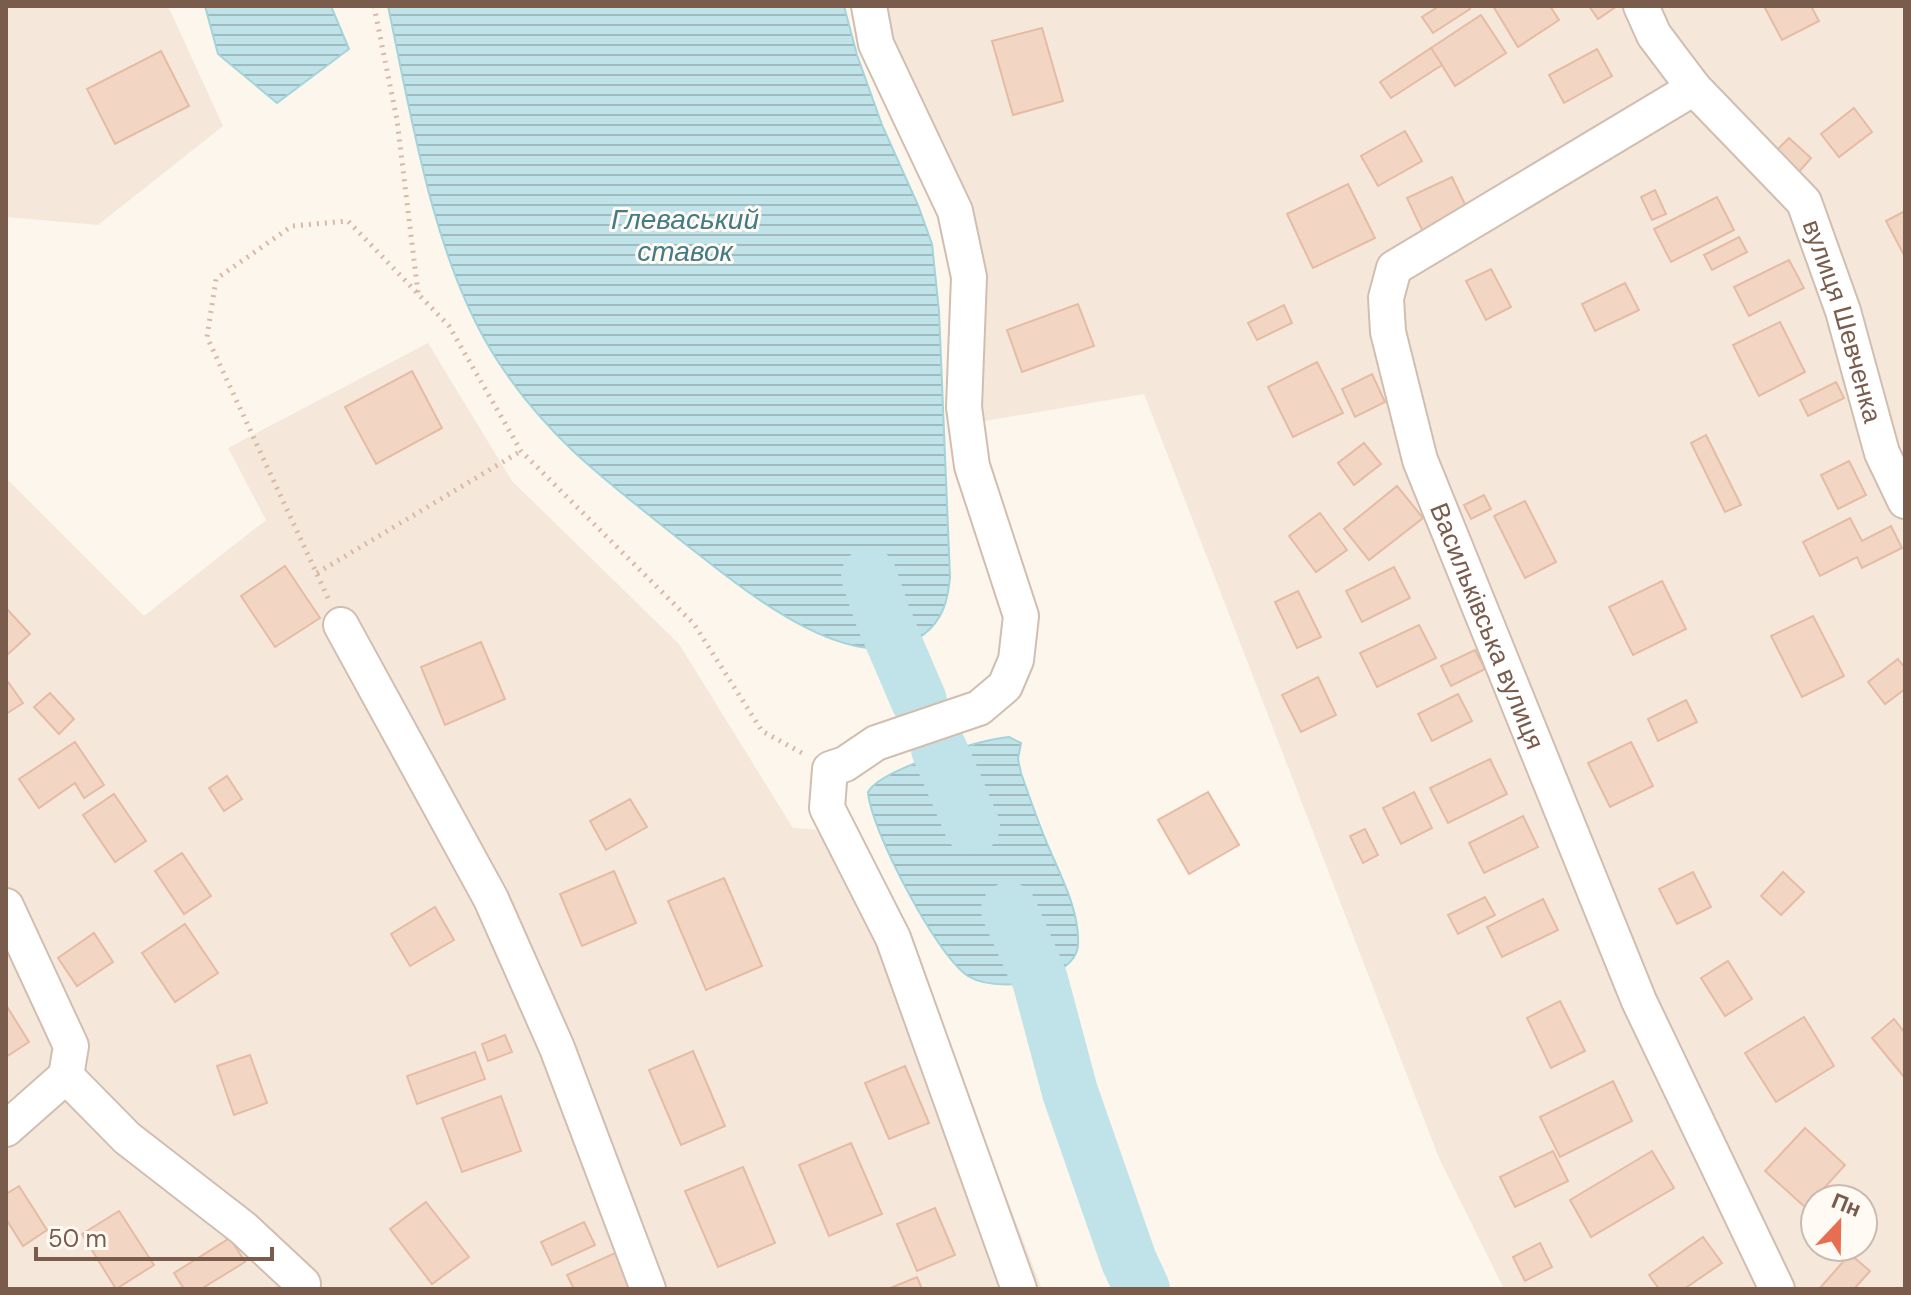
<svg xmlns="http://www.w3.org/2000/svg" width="1911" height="1295" font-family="'DM Sans',sans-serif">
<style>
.residential{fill:#f5e8da;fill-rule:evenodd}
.water{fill:url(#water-rules);stroke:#a5d3da;stroke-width:2}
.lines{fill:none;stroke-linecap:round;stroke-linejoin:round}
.river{stroke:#bfe3e8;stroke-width:56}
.building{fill:#f3d5c3;stroke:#e6bba3;stroke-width:2}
.minor-casing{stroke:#d1beb0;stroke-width:38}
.path{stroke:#d9b8a5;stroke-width:5;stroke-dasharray:2 6;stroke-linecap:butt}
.minor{stroke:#fff;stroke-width:34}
.labels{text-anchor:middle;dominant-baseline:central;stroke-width:6;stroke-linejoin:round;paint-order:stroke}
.street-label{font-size:26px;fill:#7a5c4d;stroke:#fffaf3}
.water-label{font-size:28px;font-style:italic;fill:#437c86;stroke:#fffaf3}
</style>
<defs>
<pattern id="water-rules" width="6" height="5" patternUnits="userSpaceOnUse" patternTransform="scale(2)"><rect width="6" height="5" fill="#bfe3e8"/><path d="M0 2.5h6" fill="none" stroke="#a0bbbe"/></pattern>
</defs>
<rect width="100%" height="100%" fill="#fdf6ec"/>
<g class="residential">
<polygon points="6,6 168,6 223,126 98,225 6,217"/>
<path d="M860 6H1905V1289H1504L1439 1158 1144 394 955 426 949 242 890 103ZM1815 1199H1863V1247H1815Z"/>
<polygon points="428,343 512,481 679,644 793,828 853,832 907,940 1042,1289 6,1289 6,478 144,616 266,520 228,448"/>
</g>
<g class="water">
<polygon points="205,6 331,6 349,49 277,103 218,54"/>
<path d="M388 6H844L857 55 882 125 918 205 932 244 939 311 950 577C948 600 943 620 923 635 853 686 732 580 679 539 643 510 606 482 572 450 541 420 511 384 489 347 432 250 411 115 388 6Z"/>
<path d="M1009 737 1021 743 1018 759 1021 773C1029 796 1037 819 1046 841 1059 873 1080 910 1078 945 1077 962 1059 972 1045 978 1025 986 987 988 968 976 937 957 870 828 868 792 881 769 981 739 1009 737Z"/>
</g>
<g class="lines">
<g class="river">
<polyline points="869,576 883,617 919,701"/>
<polyline points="939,749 972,826"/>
<polyline points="1009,910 1040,980 1070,1092 1129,1261 1142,1289"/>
</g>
</g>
<g class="building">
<polygon points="1439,6 1468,6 1470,9 1433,33 1422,17"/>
<polygon points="1493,6 1550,6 1559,20 1518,47"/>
<polygon points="1589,6 1617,6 1598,19"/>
<polygon points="1764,6 1811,6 1819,21 1782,40"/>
<polygon points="1481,15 1506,53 1455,86 1431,48"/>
<polygon points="1042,28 1063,101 1013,115 992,41"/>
<polygon points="1431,48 1442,65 1391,98 1380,82"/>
<polygon points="1597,49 1612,76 1564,103 1549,75"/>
<polygon points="161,51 189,106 115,144 87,89"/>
<polygon points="1854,108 1872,132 1839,157 1821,134"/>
<polygon points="1405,131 1422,161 1378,186 1361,156"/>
<polygon points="1789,138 1811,158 1798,173 1775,152"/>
<polygon points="1452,177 1470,215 1425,236 1407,198"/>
<polygon points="1348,184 1375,238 1313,268 1287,214"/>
<polygon points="1655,190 1666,214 1652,220 1641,197"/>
<polygon points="1717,197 1734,230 1671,262 1654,229"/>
<polygon points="1905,211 1905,257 1886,221"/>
<polygon points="1739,237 1747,252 1712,270 1704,255"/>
<polygon points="1789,260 1804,288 1749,316 1734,287"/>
<polygon points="1491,269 1511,307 1486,320 1466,281"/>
<polygon points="1625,283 1639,310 1595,331 1582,304"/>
<polygon points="1078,304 1094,346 1022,372 1007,330"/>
<polygon points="1284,305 1292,323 1257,340 1248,323"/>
<polygon points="1780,322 1805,372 1759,396 1733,345"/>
<polygon points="1317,362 1343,413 1293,437 1268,387"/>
<polygon points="412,371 442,428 376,464 345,407"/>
<polygon points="1372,374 1385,402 1355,417 1342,389"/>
<polygon points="1836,382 1844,398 1808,416 1800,400"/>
<polygon points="1706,435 1741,505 1725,512 1691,443"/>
<polygon points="1364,443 1381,464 1354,485 1338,463"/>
<polygon points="1849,461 1866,495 1838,509 1821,475"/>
<polygon points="1397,486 1423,518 1369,560 1344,529"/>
<polygon points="1484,495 1491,509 1471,519 1464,505"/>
<polygon points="1525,501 1556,562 1525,578 1494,516"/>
<polygon points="1320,513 1347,550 1316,572 1289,536"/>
<polygon points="1850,518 1862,541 1891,526 1902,548 1862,568 1857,557 1820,576 1803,542"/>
<polygon points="285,566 320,618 275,647 241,596"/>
<polygon points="1394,567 1410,598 1362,622 1346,591"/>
<polygon points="1662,581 1686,629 1633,655 1609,607"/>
<polygon points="1298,591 1321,637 1297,648 1275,602"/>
<polygon points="6,608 30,634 6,656"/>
<polygon points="1813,616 1844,676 1802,697 1771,636"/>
<polygon points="1419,625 1436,658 1377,687 1360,653"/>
<polygon points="481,642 505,699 445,725 421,667"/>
<polygon points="1475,650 1485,669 1451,686 1441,666"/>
<polygon points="1898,659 1905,668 1905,689 1885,704 1868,682"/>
<polygon points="1318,677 1336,715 1301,732 1282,695"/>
<polygon points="6,679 23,703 6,714"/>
<polygon points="50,693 74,719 59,734 34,707"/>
<polygon points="1458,694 1472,721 1432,741 1418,714"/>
<polygon points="1686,700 1697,722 1658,741 1648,719"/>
<polygon points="75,742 104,785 84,798 75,783 39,808 19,779"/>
<polygon points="1631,742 1653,786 1610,807 1588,763"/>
<polygon points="1490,759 1507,794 1448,823 1430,788"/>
<polygon points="227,776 242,799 224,811 209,788"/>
<polygon points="1208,792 1239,845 1189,874 1158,820"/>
<polygon points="1414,792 1432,828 1401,844 1383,808"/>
<polygon points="114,794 146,841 115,862 83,815"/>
<polygon points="630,799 647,827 606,850 590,821"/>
<polygon points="1523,816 1538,847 1484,873 1469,843"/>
<polygon points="1365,829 1378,855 1363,863 1350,836"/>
<polygon points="182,853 211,896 184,914 155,871"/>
<polygon points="614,871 636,923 582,946 560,894"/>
<polygon points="1693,872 1711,907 1677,924 1659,889"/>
<polygon points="1783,872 1804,892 1781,915 1761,896"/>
<polygon points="724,878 762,966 706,990 668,901"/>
<polygon points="1485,897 1495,915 1458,934 1448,915"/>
<polygon points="1543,899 1558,930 1502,957 1487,927"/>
<polygon points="435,907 454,940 410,966 391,934"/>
<polygon points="185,924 218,973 175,1002 142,953"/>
<polygon points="94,933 113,962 77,986 58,958"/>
<polygon points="1728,961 1752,999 1725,1016 1701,978"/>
<polygon points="1560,1001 1585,1051 1551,1068 1527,1018"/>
<polygon points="6,1005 29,1042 6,1057"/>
<polygon points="1804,1017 1834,1066 1776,1102 1745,1053"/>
<polygon points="1894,1019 1905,1033 1904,1077 1872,1038"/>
<polygon points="505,1035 512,1052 488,1061 482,1044"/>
<polygon points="693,1051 725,1126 681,1145 649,1070"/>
<polygon points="475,1052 485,1079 417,1104 407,1076"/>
<polygon points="250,1055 267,1103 234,1115 217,1066"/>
<polygon points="905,1066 929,1123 889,1139 865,1083"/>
<polygon points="1613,1081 1632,1121 1560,1157 1540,1117"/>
<polygon points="501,1096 521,1151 462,1172 442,1118"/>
<polygon points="1805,1128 1845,1165 1806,1208 1765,1171"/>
<polygon points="851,1143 882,1214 829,1236 799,1165"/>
<polygon points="1553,1151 1568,1181 1515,1207 1500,1177"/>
<polygon points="1652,1151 1674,1188 1591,1237 1570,1200"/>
<polygon points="743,1167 775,1243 718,1267 685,1191"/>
<polygon points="19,1186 47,1230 23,1246 6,1219 6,1194"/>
<polygon points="426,1202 469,1257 432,1284 390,1229"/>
<polygon points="935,1208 955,1255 917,1271 897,1224"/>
<polygon points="119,1211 154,1265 116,1289 82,1234"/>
<polygon points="584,1222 595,1245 552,1265 541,1242"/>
<polygon points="1703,1237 1722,1263 1684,1289 1659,1289 1649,1275"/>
<polygon points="230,1238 245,1262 201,1289 184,1289 174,1273"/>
<polygon points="1540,1243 1552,1267 1525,1281 1513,1257"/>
<polygon points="615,1253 632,1289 574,1289 567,1275"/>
<polygon points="1850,1254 1870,1271 1854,1289 1819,1289"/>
<polygon points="917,1277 922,1289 888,1289"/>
</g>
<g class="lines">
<g class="minor-casing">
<g id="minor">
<polyline points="869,6 876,44 955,211 969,277 964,407 972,466 1021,616 1016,660 1005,686 979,708 876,743 845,764 830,769 827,808 893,938 1019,1289"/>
<path id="s1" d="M1641 6 1654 35 1694 88 1804 202 1843 311 1882 453 1905 501"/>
<path id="s2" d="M1694 88 1394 268 1386 298 1388 332 1420 460 1639 1001 1777 1289"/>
<polyline points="341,625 491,899 557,1048 648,1289"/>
<polyline points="6,906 71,1046 66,1076 6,1129"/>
<polyline points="66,1076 127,1138 243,1228 303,1284"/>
</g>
</g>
<g class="path">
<polyline points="374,6 397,120 418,293"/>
<polyline points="317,573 521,451"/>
<polyline points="328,598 207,337 216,279 292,226 348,221 449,326 521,451 694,624 762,731 802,753"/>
</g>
<use href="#minor" class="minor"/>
</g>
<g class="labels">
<g class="street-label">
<text stroke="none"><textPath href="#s1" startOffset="382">вулиця Шевченка</textPath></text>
<text stroke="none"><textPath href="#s2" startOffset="726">Васильківська вулиця</textPath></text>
</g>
<g class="water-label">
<text x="685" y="219">Глеваський<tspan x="685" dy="32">ставок</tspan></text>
</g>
</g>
<rect width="1911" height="1295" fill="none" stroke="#7a5c4d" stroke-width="16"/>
<g transform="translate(1839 1223) rotate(22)"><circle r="38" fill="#fffaf3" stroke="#cabbb1" stroke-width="2"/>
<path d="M0-6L14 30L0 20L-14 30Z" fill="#e76f51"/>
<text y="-12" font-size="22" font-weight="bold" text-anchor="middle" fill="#7a5c4d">Пн</text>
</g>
<path d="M36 1247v12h236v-12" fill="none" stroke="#7a5c4d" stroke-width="4"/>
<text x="48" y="1247" font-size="24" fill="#7a5c4d" stroke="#fffaf3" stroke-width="6" paint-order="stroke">50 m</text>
</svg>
